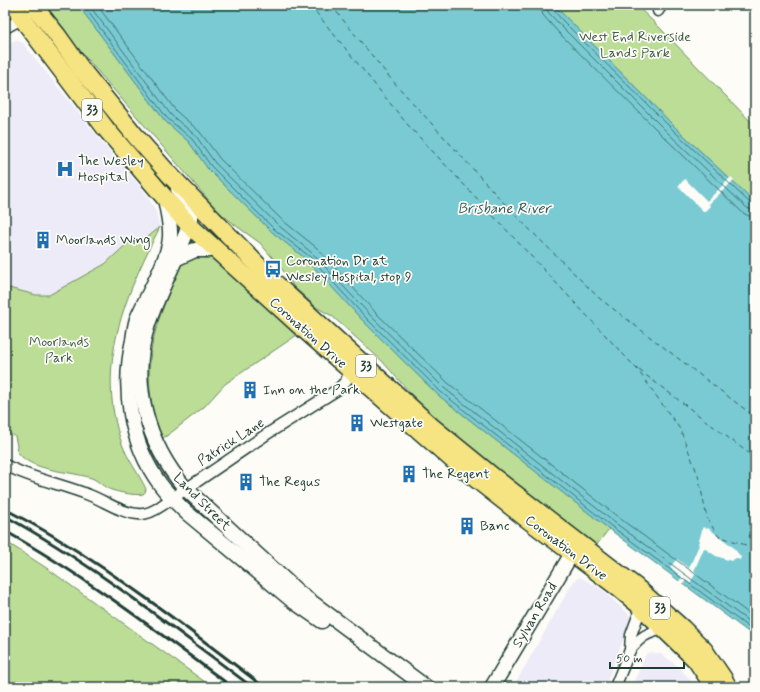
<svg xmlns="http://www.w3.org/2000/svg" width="760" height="692" font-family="Mynerve,sans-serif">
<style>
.built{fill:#edebf7}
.green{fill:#bcdd96;stroke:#6e8d65}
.water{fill:#79cad3;stroke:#559293}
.pier{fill:#fdfcf7}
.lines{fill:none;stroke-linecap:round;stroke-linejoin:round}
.shore{stroke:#437574;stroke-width:1}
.ferry{stroke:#36605c;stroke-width:1;stroke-dasharray:5 4;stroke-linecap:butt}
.minor-casing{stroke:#1f3d34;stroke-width:13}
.secondary-casing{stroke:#1f3d34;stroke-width:17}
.trunk-casing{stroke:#1f3d34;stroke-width:20}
.minor{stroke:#fdfcf7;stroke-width:10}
.secondary{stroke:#fdfcf7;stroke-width:14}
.trunk{stroke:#f6e381;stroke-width:17}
.rail{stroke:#1f3d34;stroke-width:3}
.labels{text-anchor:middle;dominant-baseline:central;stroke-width:3.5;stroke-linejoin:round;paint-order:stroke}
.shield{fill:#fdfcf7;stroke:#62766e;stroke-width:1}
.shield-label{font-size:13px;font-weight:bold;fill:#1f3d34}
.park-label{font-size:14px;fill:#3e5d48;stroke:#fdfcf7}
.poi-label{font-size:14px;fill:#1f3d34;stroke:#fdfcf7;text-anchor:start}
.street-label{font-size:14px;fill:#1f3d34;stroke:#fdfcf7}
.water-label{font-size:15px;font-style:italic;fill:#36605c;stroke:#fdfcf7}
</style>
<rect width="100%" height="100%" fill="#fdfcf7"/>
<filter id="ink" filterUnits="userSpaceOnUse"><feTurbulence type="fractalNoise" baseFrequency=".025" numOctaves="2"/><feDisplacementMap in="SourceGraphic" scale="8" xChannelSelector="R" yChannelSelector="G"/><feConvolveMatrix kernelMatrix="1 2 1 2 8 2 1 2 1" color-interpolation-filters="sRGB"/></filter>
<g filter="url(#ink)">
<g class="built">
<polygon points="16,40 23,43 105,146 144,191 155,209 160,227 148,237 130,241 105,264 49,295 36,295 5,287 5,45"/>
<polygon points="580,577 601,589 632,617 605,687 513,687 572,584 576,579"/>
<polygon points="648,653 661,654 678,666 697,687 632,687 645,656"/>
</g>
<g class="green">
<polygon points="45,5 78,5 165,121 189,142 208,169 272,232 306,259 365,323 438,395 609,529 595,547 432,418 382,361 332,316 316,307 294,287 282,269 260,243 235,225 218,211 76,46"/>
<polygon points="554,5 636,5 659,27 755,126 755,203 675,127"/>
<path d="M160 227C125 296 94 366 122 444 128 460 139 474 146 489 145 492 145 493 143 494 136 496 116 492 109 489 104 487 99 482 94 479 72 470 28 473 16 449L17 446 15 436 5 432V404L8 385 5 382V287L36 295H49L105 264 130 241 148 237Z"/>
<path d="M208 254 299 333 294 337 225 384 204 407 168 435 161 439C143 384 146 348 168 295 173 281 177 268 187 257Z"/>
<polygon points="5,541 48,569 212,687 5,687"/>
</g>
<polygon class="water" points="78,5 554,5 675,127 755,203 755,637 609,529 438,395 365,323 306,259 272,232 208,169 189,142 165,121"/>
<g class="pier">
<polygon points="731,177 734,180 709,204 710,206 704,212 678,186 685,179 707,201"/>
<polygon points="703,527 707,529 708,528 732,546 741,557 740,560 736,558 731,561 716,556 704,548 694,571 696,573 690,583 686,580 682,586 678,583 682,577 670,567 677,559 689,568 699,545 698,544"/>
</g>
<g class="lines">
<g class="shore">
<polyline points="83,5 167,118 192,139 211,166 274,229 309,256 368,320 441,392 611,526 755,632"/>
<polyline points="89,5 171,115 196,136 215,163 278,225 312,253 372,317 444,388 614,522 755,626"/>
<polyline points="97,5 176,111 200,132 220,159 282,220 317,248 376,313 448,383 618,517 755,618"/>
<polyline points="540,5 543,15 557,31 664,137 743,213 749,216 755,217"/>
<polyline points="546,5 548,12 562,27 668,133 747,208 755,211"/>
<polyline points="551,5 552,9 565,23 672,129 751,204 755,205"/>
</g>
<g class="ferry">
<polyline points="310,5 407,124 637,369 680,429 698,475 707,518 718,536 755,548"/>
<polyline points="331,5 391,79 513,213 599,298 755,417"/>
<polyline points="639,370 755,458"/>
</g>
<g class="minor-casing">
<g id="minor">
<polyline points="658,11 662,5"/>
<polyline points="5,28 27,16"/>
<path d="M5 465C32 479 61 484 89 495 105 501 121 513 138 514 147 515 154 511 161 506L267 434 337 390 346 381 350 370"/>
<path d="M630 650C641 636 647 633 664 629"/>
<polyline points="615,687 630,650 631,635 638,616 639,605"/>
</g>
</g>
<g class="secondary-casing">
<g id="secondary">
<path d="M178 189 191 212V219C180 255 160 288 148 324 129 382 147 444 186 489L298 592 426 687"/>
<path d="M165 198C167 211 171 224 170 237 169 260 146 297 137 319 135 325 134 333 133 340 122 389 130 443 160 484 168 495 178 504 187 513L293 601 322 621"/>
<polyline points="175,259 195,250 216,250"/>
<polyline points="492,687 577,545"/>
</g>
</g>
<g class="trunk-casing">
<g id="trunk">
<polyline points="12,5 106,129 165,198 189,225 299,325 462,468 527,519 616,586 639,605 696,660 714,687"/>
<polyline points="33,5 57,35 82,70 138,139 168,173 280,288 431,426 496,479 636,587 682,628 704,650 723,678 728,687"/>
</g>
</g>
<use href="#minor" class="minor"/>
<use href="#secondary" class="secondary"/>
<use href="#trunk" class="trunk"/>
<g class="rail">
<path d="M5 509C23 519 41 528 58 539 130 583 197 636 264 687"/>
<path d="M5 516C93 564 172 627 252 687"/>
<path d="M5 531C85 576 158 632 232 687"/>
</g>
</g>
</g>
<defs>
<g id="hospital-bare" transform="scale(1.38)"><path d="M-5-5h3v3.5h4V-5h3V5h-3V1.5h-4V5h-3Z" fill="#1f6fb2" stroke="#fdfcf7" stroke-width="2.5" paint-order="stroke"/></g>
<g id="building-bare" transform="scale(1.38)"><path d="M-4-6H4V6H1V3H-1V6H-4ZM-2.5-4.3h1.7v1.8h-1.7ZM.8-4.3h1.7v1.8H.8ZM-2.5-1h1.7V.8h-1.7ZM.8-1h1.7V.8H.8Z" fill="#1f6fb2" stroke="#fdfcf7" stroke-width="2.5" paint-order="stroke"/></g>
<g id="bus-bare" transform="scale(1.38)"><path d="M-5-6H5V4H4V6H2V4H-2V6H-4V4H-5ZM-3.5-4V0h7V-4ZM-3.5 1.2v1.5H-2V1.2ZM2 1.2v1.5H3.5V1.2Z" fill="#1f6fb2" stroke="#fdfcf7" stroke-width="2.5" paint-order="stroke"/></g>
</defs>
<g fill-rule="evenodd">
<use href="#hospital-bare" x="65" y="169"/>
<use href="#building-bare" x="43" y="240"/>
<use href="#bus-bare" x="273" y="269"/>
<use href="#building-bare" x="250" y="390"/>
<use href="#building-bare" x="357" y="423"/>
<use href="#building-bare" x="409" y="474"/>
<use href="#building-bare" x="246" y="482"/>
<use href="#building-bare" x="467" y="526"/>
</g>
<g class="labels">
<g class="shield">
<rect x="82" y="99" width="20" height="22" rx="3"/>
<rect x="356" y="355" width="20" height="22" rx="3"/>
<rect x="650" y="597" width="20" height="22" rx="3"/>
</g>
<g class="shield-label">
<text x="92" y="110">33</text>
<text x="366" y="366">33</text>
<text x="660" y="608">33</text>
</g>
<g class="park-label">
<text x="635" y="37">West End Riverside<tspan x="635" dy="16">Lands Park</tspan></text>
<text x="59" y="342">Moorlands<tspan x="59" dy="16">Park</tspan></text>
</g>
<g class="poi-label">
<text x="78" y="161">The Wesley<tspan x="78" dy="16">Hospital</tspan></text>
<text x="56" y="240">Moorlands Wing</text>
<text x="286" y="261">Coronation Dr at<tspan x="286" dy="16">Wesley Hospital, stop 9</tspan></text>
<text x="263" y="390">Inn on the Park</text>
<text x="370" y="423">Westgate</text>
<text x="422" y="474">The Regent</text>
<text x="259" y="482">The Regus</text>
<text x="480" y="526">Banc</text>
</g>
<g class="street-label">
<text transform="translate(308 333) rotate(42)">Coronation Drive</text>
<text transform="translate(231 442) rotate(-33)">Patrick Lane</text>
<text transform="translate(202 502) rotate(45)">Land Street</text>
<text transform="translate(566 548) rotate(37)">Coronation Drive</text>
<text transform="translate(535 615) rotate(-59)">Sylvan Road</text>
</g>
<g class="water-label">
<text x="504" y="209">Brisbane River</text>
</g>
</g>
<rect width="760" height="692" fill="none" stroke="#fdfcf7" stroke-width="20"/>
<rect x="10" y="10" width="740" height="672" fill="none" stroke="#1f3d34" stroke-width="1.5" filter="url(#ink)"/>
<path d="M610 662v6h74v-6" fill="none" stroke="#1f3d34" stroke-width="2"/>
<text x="616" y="662" font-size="12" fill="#1f3d34" stroke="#fdfcf7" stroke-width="3" paint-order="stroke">50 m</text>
</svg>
